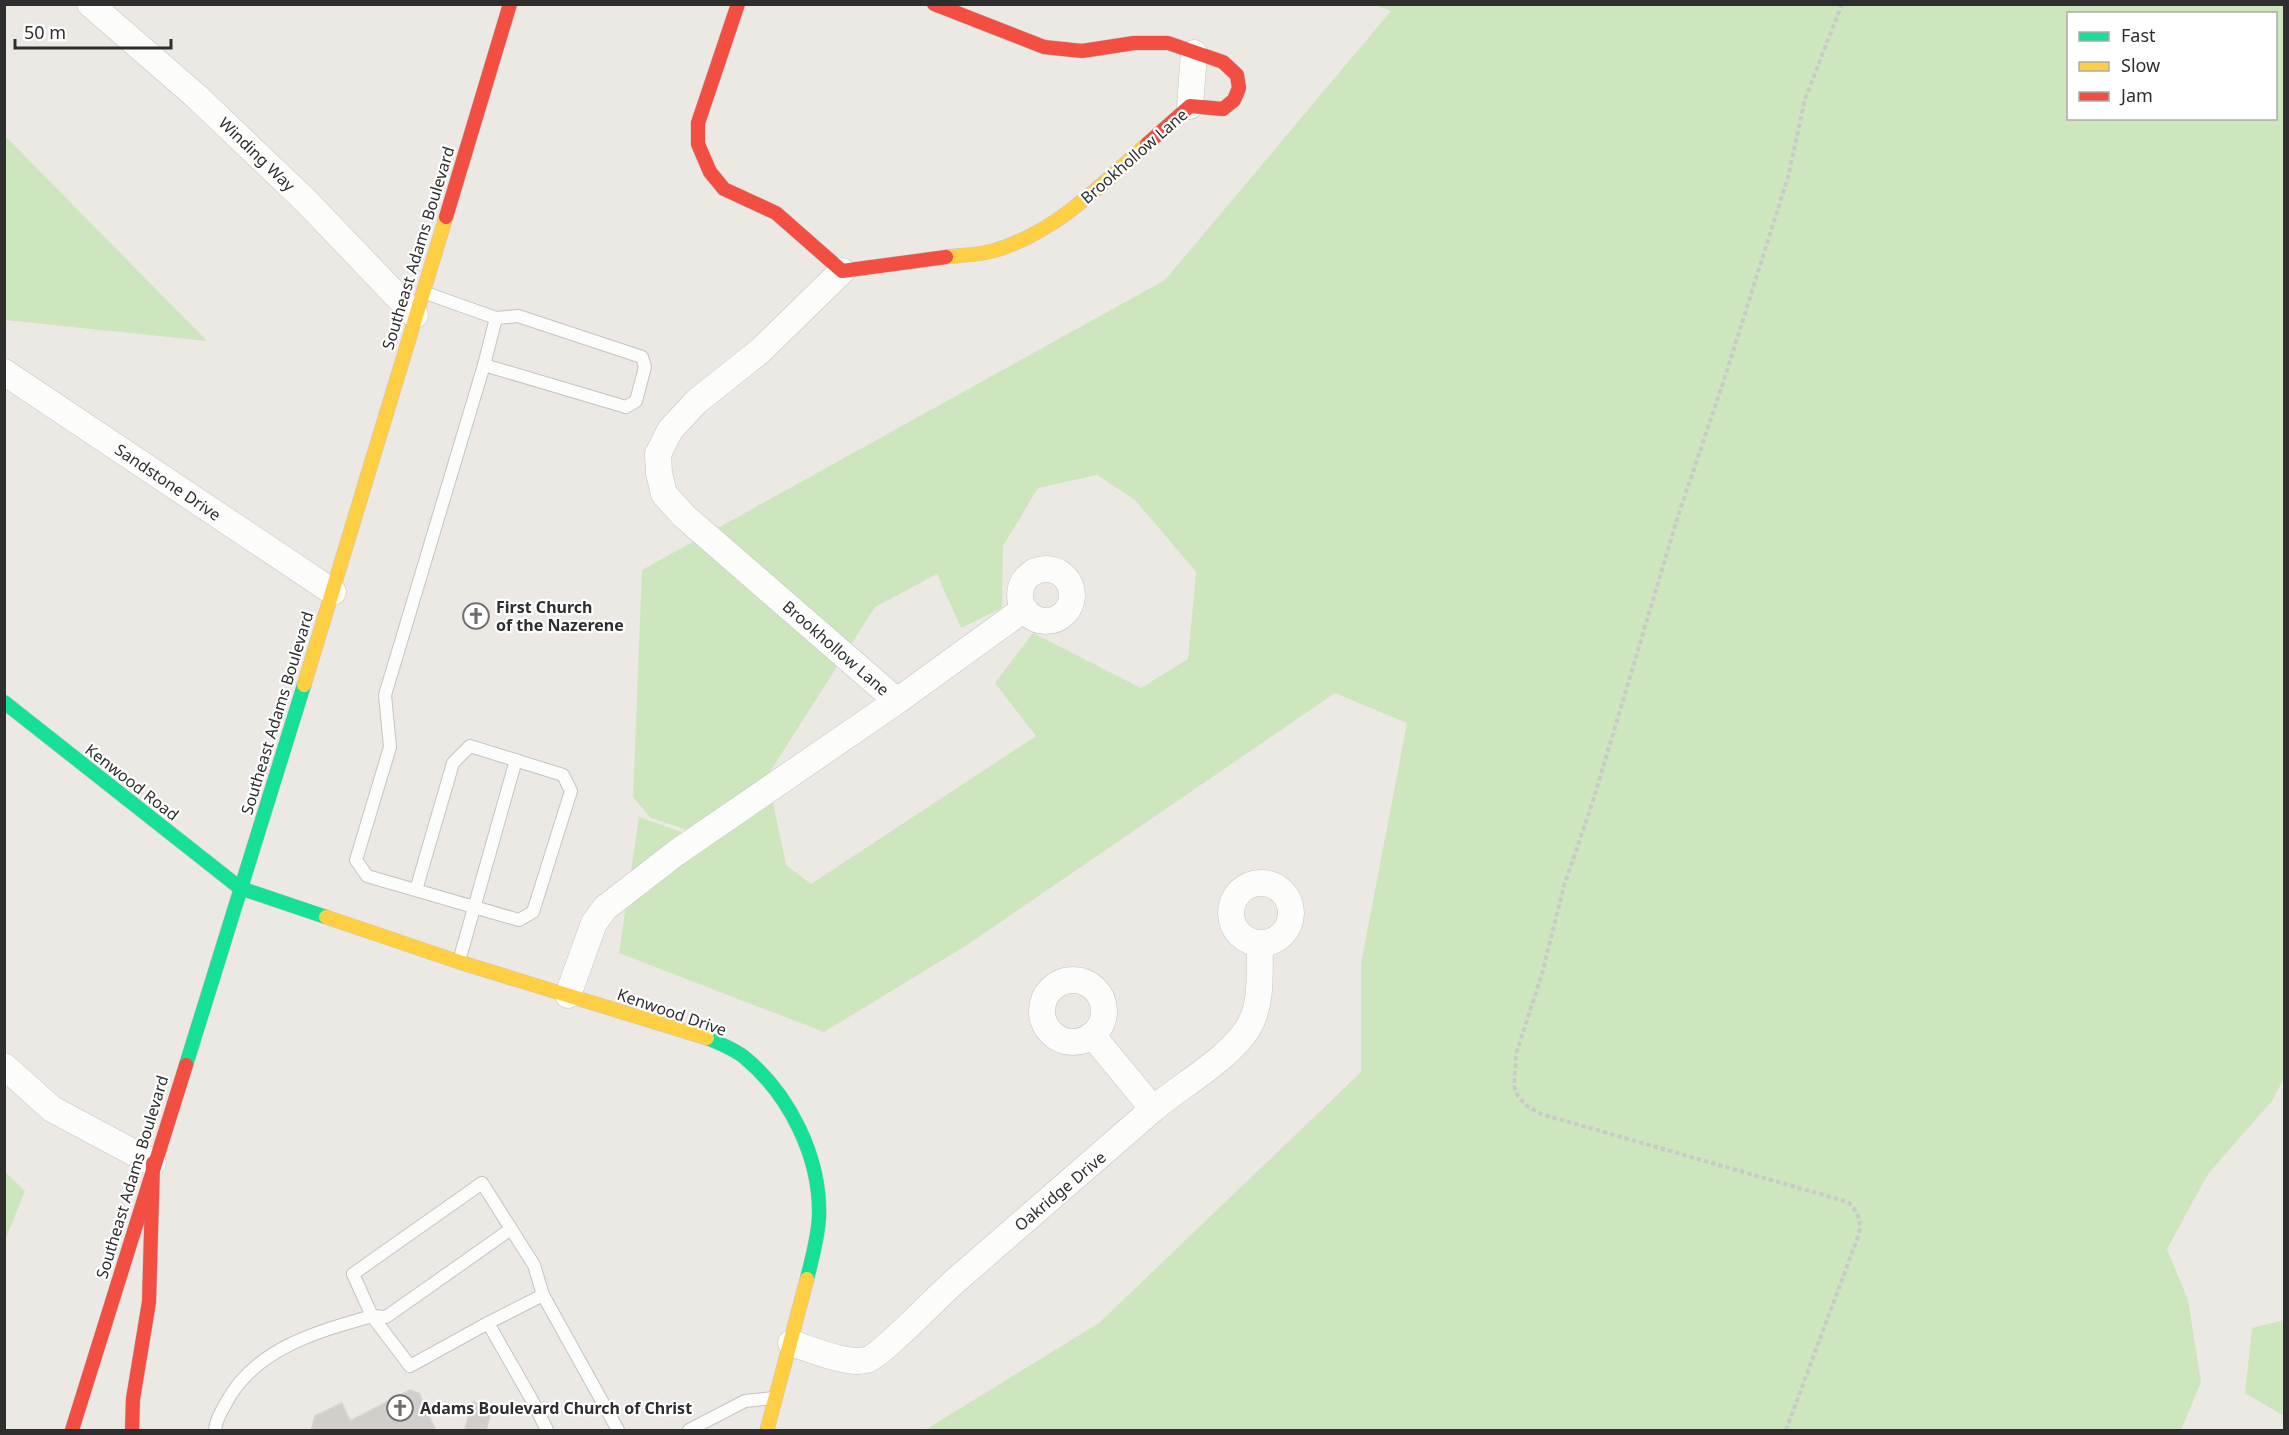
<svg xmlns="http://www.w3.org/2000/svg" width="2289" height="1435" font-family="'Noto Sans',sans-serif">
<style>
.green{fill:#cee6be;fill-rule:evenodd}
.building{fill:#d1cecb;stroke:#d7d4d0;stroke-width:1.5}
.lines{fill:none;stroke-linecap:round;stroke-linejoin:round}
.lane-casing{stroke:#c5c4c5;stroke-width:14}
.street-casing{stroke:#c5c4c5;stroke-width:27}
.fast-casing{stroke:#c5c4c5;stroke-width:15}
.slow-casing{stroke:#c5c4c5;stroke-width:15}
.jam-casing{stroke:#c5c4c5;stroke-width:15}
.path{stroke:#c9c9c8;stroke-width:4;stroke-dasharray:4.5 3;stroke-linecap:butt}
.lane{stroke:#fcfcfb;stroke-width:12}
.street{stroke:#fcfcfb;stroke-width:26}
.fast{stroke:#16e098;stroke-width:14}
.slow{stroke:#ffcf43;stroke-width:14}
.jam{stroke:#f24e42;stroke-width:14}
.labels{text-anchor:middle;dominant-baseline:central;stroke-width:4.5;stroke-linejoin:round;paint-order:stroke}
.street-label{font-size:16px;fill:#2e2e2e;stroke:#fff}
.poi-label{font-size:16px;font-weight:bold;fill:#2e2e2e;stroke:#fff;text-anchor:start}
</style>
<rect width="100%" height="100%" fill="#ece8e4"/>
<g class="green">
<path d="M1375 5H2284V1078L2272 1101 2208 1174 2167 1249 2188 1300 2201 1382 2181 1430H925L1099 1323 1361 1072V964L1407 723 1335 693 967 945 824 1032 619 953 639 817 710 842 770 788 786 865 811 884 1036 736 995 683 1033 633 1141 688 1188 659 1196 572 1135 500 1097 475 1038 488 1003 546 1002 608 961 628 937 574 875 607 752 800 693 832 651 818 633 797 642 570 1165 280 1391 11ZM2068 14H2276V118H2068Z"/>
<polygon points="4,136 5,136 207,341 5,320"/>
<polygon points="5,1172 25,1191 5,1240"/>
<polygon points="2284,1320 2284,1416 2245,1393 2252,1328"/>
</g>
<g class="building">
<polygon points="410,1390 419,1393 436,1431 311,1431 315,1416 342,1403 350,1421"/>
<polygon points="473,1402 492,1408 486,1431 464,1431"/>
</g>
<g class="lines">
<g class="lane-casing">
<g id="lane">
<polyline points="423,292 496,318 518,316 642,357 645,367 636,401 626,407 484,365 496,318"/>
<polyline points="416,890 453,763 470,746 563,775 571,791 533,912 519,920 367,876 356,860 390,747 385,695 484,365"/>
<polyline points="459,961 516,760"/>
<polyline points="372,1316 410,1366 488,1323 533,1402 547,1430"/>
<polyline points="372,1316 386,1317 511,1229"/>
<polyline points="488,1323 543,1295"/>
<path d="M215 1430C216 1421 220 1413 225 1405 253 1349 316 1332 372 1316L353 1274 482 1183 534 1265 543 1295 618 1430"/>
<polyline points="689,1430 745,1401 773,1398"/>
</g>
</g>
<g class="street-casing">
<g id="street">
<polyline points="90,4 196,96 306,201 415,315"/>
<polyline points="1190,106 1194,53"/>
<polyline points="842,271 760,351 697,401 670,430 658,454 659,473 664,494 684,516 897,701"/>
<polyline points="4,372 333,592"/>
<circle cx="1046" cy="595" r="26"/>
<circle cx="1261" cy="913" r="30"/>
<circle cx="1073" cy="1011" r="31"/>
<polyline points="568,995 594,923 605,908 676,853 897,701 1024,609"/>
<polyline points="1092,1035 1153,1109"/>
<polyline points="4,1066 52,1109 153,1163"/>
<path d="M791 1343C811 1349 846 1365 866 1360 880 1357 938 1296 954 1282 1020 1224 1086 1168 1152 1110 1181 1085 1228 1060 1248 1028 1263 1004 1259 971 1260 944"/>
</g>
</g>
<g class="fast-casing">
<g id="fast">
<polyline points="4,702 240,888 326,917"/>
<path d="M707 1038C719 1043 734 1049 744 1057 789 1094 821 1157 819 1217 818 1238 812 1258 807 1279"/>
<polyline points="186,1065 304,685"/>
</g>
</g>
<g class="slow-casing">
<g id="slow">
<path d="M946 257C962 255 981 255 996 250 1056 232 1101 185 1147 144"/>
<polyline points="304,685 446,217"/>
<polyline points="326,917 459,962 707,1038"/>
<polyline points="767,1430 807,1279"/>
</g>
</g>
<g class="jam-casing">
<g id="jam">
<polyline points="738,4 698,123 698,144 710,172 724,189 776,213 842,271 946,257"/>
<polyline points="934,4 1044,47 1082,51 1134,43 1168,43 1223,62 1237,75 1239,88 1234,100 1223,109 1190,106 1147,144"/>
<polyline points="446,217 510,4"/>
<polyline points="72,1430 186,1065"/>
<polyline points="132,1430 133,1399 149,1302 153,1163"/>
</g>
</g>
<path class="path" d="M1786 1430 1859 1234C1861 1219 1858 1212 1848 1202L1541 1114 1527 1106 1518 1096 1514 1086 1516 1054 1542 974 1564 886 1593 801 1678 516 1723 383 1788 177 1805 99 1842 4"/>
<use href="#lane" class="lane"/>
<use href="#street" class="street"/>
<use href="#fast" class="fast"/>
<use href="#slow" class="slow"/>
<use href="#jam" class="jam"/>
</g>
<defs>
<g id="church-ring" transform="scale(1.35)"><circle r="9.5" fill="#fff" stroke="#706f6e" stroke-width="1.5"/><path d="M-1.2-6h2.4v3.5h3.3v2.4h-3.3V6h-2.4V-.1h-3.3v-2.4h3.3Z" fill="#706f6e"/></g>
</defs>
<g fill-rule="evenodd">
<use href="#church-ring" x="476" y="616"/>
<use href="#church-ring" x="400" y="1408"/>
</g>
<g class="labels">
<g class="street-label">
<text transform="translate(257 154) rotate(44)">Winding Way</text>
<text transform="translate(1134 156) rotate(-41)">Brookhollow Lane</text>
<text transform="translate(418 248) rotate(-73)">Southeast Adams Boulevard</text>
<text transform="translate(168 482) rotate(34)">Sandstone Drive</text>
<text transform="translate(836 648) rotate(41)">Brookhollow Lane</text>
<text transform="translate(277 713) rotate(-73)">Southeast Adams Boulevard</text>
<text transform="translate(132 782) rotate(38)">Kenwood Road</text>
<text transform="translate(672 1012) rotate(19)">Kenwood Drive</text>
<text transform="translate(132 1177) rotate(-73)">Southeast Adams Boulevard</text>
<text transform="translate(1060 1191) rotate(-40)">Oakridge Drive</text>
</g>
<g class="poi-label">
<text x="496" y="607">First Church<tspan x="496" dy="18">of the Nazerene</tspan></text>
<text x="420" y="1408">Adams Boulevard Church of Christ</text>
</g>
</g>
<rect width="2289" height="1435" fill="none" stroke="#2e2e2e" stroke-width="12"/>
<rect x="2067" y="12" width="210" height="108" fill="#ffffff" stroke="#ababab" stroke-width="1.5"/>
<rect x="2079" y="32" width="30" height="9" fill="#16e098" stroke="#ababab" stroke-width="1.5"/>
<text x="2121" y="42" font-size="18" fill="#2e2e2e">Fast</text>
<rect x="2079" y="62" width="30" height="9" fill="#ffcf43" stroke="#ababab" stroke-width="1.5"/>
<text x="2121" y="72" font-size="18" fill="#2e2e2e">Slow</text>
<rect x="2079" y="92" width="30" height="9" fill="#f24e42" stroke="#ababab" stroke-width="1.5"/>
<text x="2121" y="102" font-size="18" fill="#2e2e2e">Jam</text>
<path d="M15 39v9h156v-9" fill="none" stroke="#2e2e2e" stroke-width="3"/>
<text x="24" y="39" font-size="18" fill="#2e2e2e" stroke="#ffffff" stroke-width="4.5" paint-order="stroke">50 m</text>
</svg>
